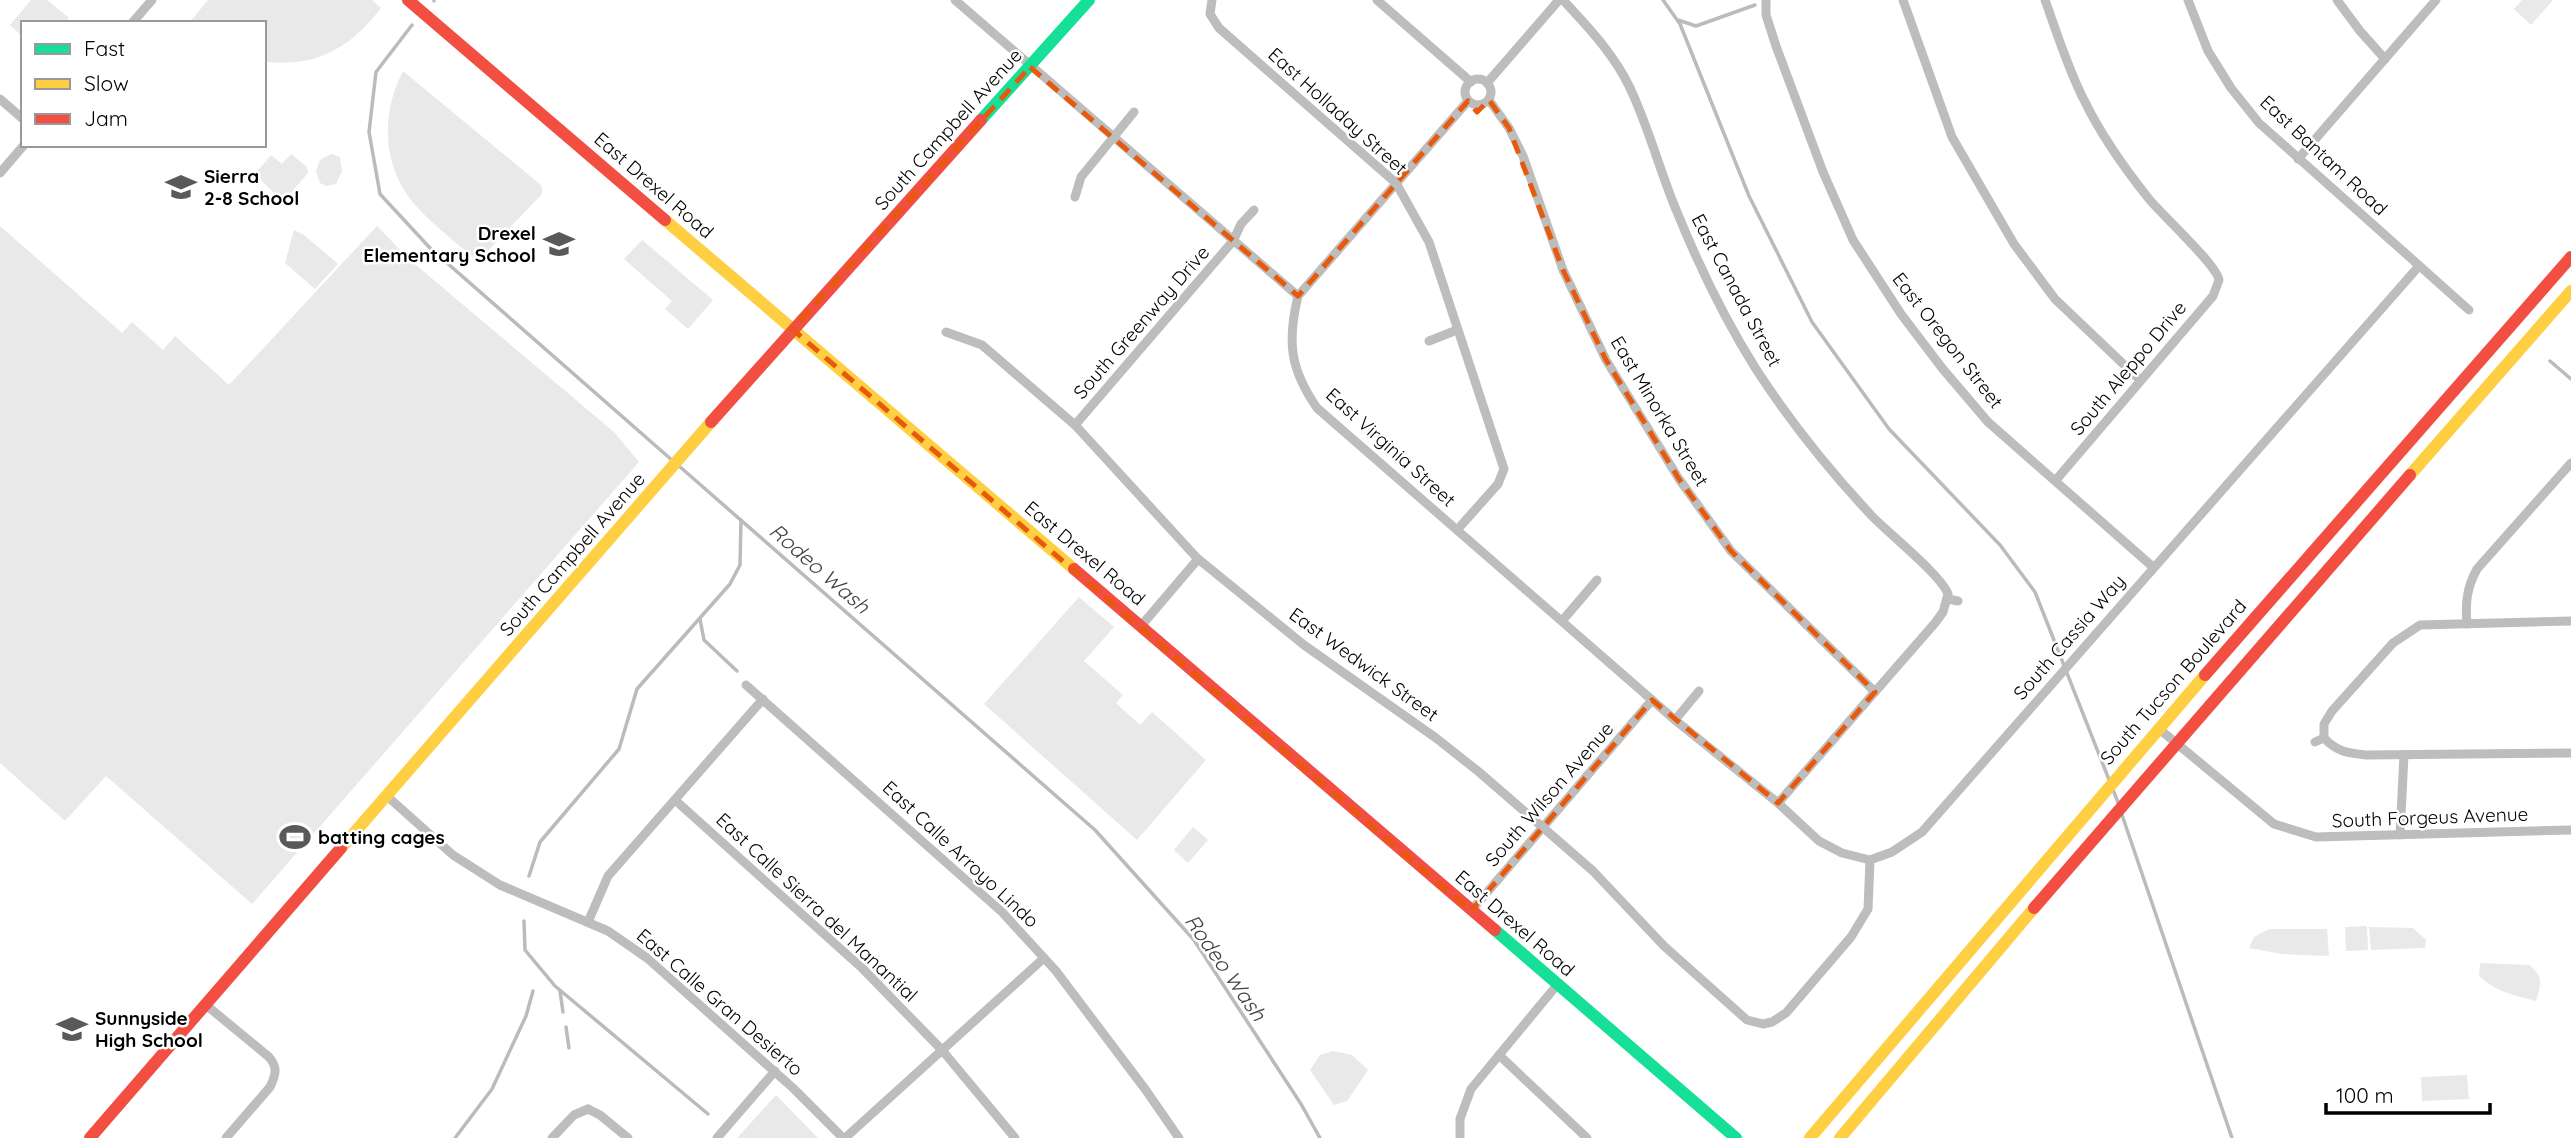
<svg xmlns="http://www.w3.org/2000/svg" width="2571" height="1138" font-family="Quicksand,sans-serif">
<style>
.green{fill:#e9e9e9}
.lines{fill:none;stroke-linecap:round;stroke-linejoin:round}
.stream{stroke:#bbb;stroke-width:3.5}
.street{stroke:#bdbdbd;stroke-width:9}
.fast{stroke:#16e098;stroke-width:12}
.slow{stroke:#ffcf43;stroke-width:12}
.jam{stroke:#f24e42;stroke-width:12}
.marked{fill:none;stroke:#e8590c;stroke-width:5;stroke-dasharray:14 9;stroke-linejoin:round}
.labels{text-anchor:middle;dominant-baseline:central;stroke-width:5;stroke-linejoin:round;paint-order:stroke}
.street-label{font-size:19px;fill:#000;stroke:#fff}
.poi-label{font-size:19px;font-weight:bold;fill:#000;stroke:#fff;text-anchor:start}
.water-label{font-size:21px;font-style:italic;fill:#3f3f3f;stroke:#fff}
</style>
<rect width="100%" height="100%" fill="#fff"/>
<g class="green">
<polygon points="31,0 47,0 69,18 64,23 23,23 23,37 10,25"/>
<path d="M208 0H372L381 8C349 49 317 67 264 62V23H189Z"/>
<polygon points="2522,0 2553,0 2531,25 2514,9"/>
<path d="M403 71 542 186V194L478 261C458 244 435 227 417 207 382 168 380 116 403 71Z"/>
<polygon points="291,154 307,167 308,173 283,202 255,174 271,155 282,164"/>
<polygon points="331,154 340,157 342,171 336,184 326,186 320,183 316,171 320,160"/>
<polygon points="0,226 122,333 132,322 163,350 175,336 229,385 377,226 410,260 614,432 639,462 252,904 106,776 65,821 0,763"/>
<polygon points="294,230 304,235 338,264 315,289 285,263"/>
<polygon points="642,240 713,300 688,329 665,309 672,301 624,259"/>
<polygon points="1079,597 1114,627 1084,661 1123,695 1116,703 1140,725 1152,712 1206,760 1137,840 984,704"/>
<polygon points="1193,827 1208,840 1188,863 1174,850"/>
<polygon points="2367,926 2368,950 2346,951 2345,927"/>
<polygon points="2369,927 2413,928 2426,940 2425,948 2371,950"/>
<polygon points="2269,929 2327,929 2329,956 2282,954 2249,948 2254,937"/>
<path d="M2480 963 2529 965C2544 976 2541 985 2536 1001 2514 995 2496 992 2479 976Z"/>
<polygon points="1333,1051 1352,1055 1368,1070 1347,1101 1334,1105 1310,1070 1320,1055"/>
<polygon points="2467,1075 2469,1099 2422,1101 2421,1077"/>
<polygon points="776,1095 818,1138 737,1138"/>
</g>
<g class="lines">
<g class="stream">
<polyline points="1663,0 1680,24 1749,196 1812,322 1889,429 2000,545 2035,592 2119,805"/>
<polyline points="434,1 434,0"/>
<polyline points="1678,20 1696,26 1755,5"/>
<polyline points="412,25 376,72 369,132 380,194 430,248 673,461"/>
<polyline points="2550,361 2571,379"/>
<polyline points="679,466 1095,830 1194,940 1301,1104 1320,1138"/>
<polyline points="700,619 704,640 737,671"/>
<polyline points="2121,812 2232,1138"/>
<polyline points="529,876 540,842 619,749 637,689 730,584 740,565 741,520"/>
<polyline points="524,921 525,950 555,986 708,1114"/>
<polyline points="560,991 563,1012"/>
<polyline points="566,1027 569,1048"/>
<polyline points="455,1138 492,1089 526,1016 533,991"/>
</g>
<g class="street">
<polyline points="955,0 1298,296"/>
<polyline points="1212,0 1210,14 1219,28 1396,183 1429,242 1504,469 1498,484 1457,530"/>
<polyline points="1377,0 1471,82"/>
<path d="M1563 0C1588 27 1614 54 1630 88 1649 128 1660 172 1677 212 1699 266 1725 320 1756 369 1789 420 1829 470 1871 515 1889 534 1940 574 1948 594L1943 612 1935 623 1778 803"/>
<polyline points="1766,0 1766,15 1776,46 1823,172 1853,240 1901,314 1942,368 1988,422 2153,567"/>
<polyline points="1903,0 1952,137 2014,244 2055,299 2139,379"/>
<path d="M2045 0C2057 33 2068 69 2084 100 2101 135 2125 169 2149 199 2163 216 2217 265 2219 280L2213 296 2056 480"/>
<polyline points="2188,0 2208,51 2231,88 2259,123 2469,310"/>
<polyline points="2337,0 2360,31 2385,59"/>
<polyline points="132,23 152,0"/>
<circle cx="1478" cy="92" r="13"/>
<polyline points="1487,83 1559,0"/>
<polyline points="0,99 23,119"/>
<polyline points="1489,100 1509,128 1523,156 1563,270 1606,360 1679,479 1731,551 1875,692"/>
<path d="M1468 101 1298 296C1287 342 1290 369 1317 408L1675 720 1778 803 1819 841 1842 853 1870 860"/>
<polyline points="2298,159 2436,0"/>
<polyline points="0,173 24,145"/>
<polyline points="1075,197 1081,177 1134,112"/>
<polyline points="946,332 982,345 1075,425 1197,558 1304,645 1436,738 1479,772 1593,871 1664,946 1747,1020 1763,1024 1772,1022 1786,1013 1851,937 1868,909 1870,860 1892,852 1922,832 2419,266"/>
<polyline points="1429,341 1457,330"/>
<polyline points="1075,425 1233,241 1241,224 1254,210"/>
<polyline points="1948,599 1958,601"/>
<polyline points="1562,621 1597,580"/>
<path d="M2467 624C2465 603 2467 587 2477 569L2571 463"/>
<polyline points="1141,626 1198,559"/>
<polyline points="746,685 1002,912 1056,971 1145,1089 1179,1138"/>
<polyline points="1675,720 1699,691"/>
<polyline points="2158,728 2274,824 2316,837 2571,830"/>
<polyline points="2324,738 2324,724 2332,711 2393,643 2420,625 2571,621"/>
<path d="M2315 742 2324 738C2337 752 2348 753 2367 755L2571 753"/>
<polyline points="388,797 453,855 500,885 608,931 647,958 793,1088 843,1138"/>
<polyline points="675,800 863,969 942,1050 1015,1138"/>
<polyline points="2400,835 2404,755"/>
<polyline points="1471,911 1652,700"/>
<polyline points="588,922 608,876 763,699"/>
<path d="M206 1005 269 1057C278 1068 276 1074 270 1087L226 1138"/>
<polyline points="1499,1055 1587,1138"/>
<polyline points="588,1109 600,1115 628,1138"/>
<polyline points="552,1138 574,1115 588,1109"/>
<polyline points="717,1138 775,1071"/>
<polyline points="845,1138 1044,958"/>
<polyline points="1460,1138 1460,1119 1471,1089 1557,985"/>
</g>
<g class="fast">
<polyline points="981,120 1089,0"/>
<polyline points="1495,930 1736,1138"/>
</g>
<g class="slow">
<polyline points="665,220 1074,569"/>
<polyline points="2410,475 2571,291"/>
<polyline points="341,848 711,422"/>
<polyline points="1810,1138 2205,675"/>
<polyline points="1840,1138 2034,908"/>
</g>
<g class="jam">
<polyline points="408,0 665,220"/>
<polyline points="711,422 981,120"/>
<polyline points="1074,569 1495,930"/>
<polyline points="2205,675 2571,257"/>
<polyline points="2034,908 2410,475"/>
<polyline points="90,1138 341,848"/>
</g>
</g>
<path class="marked" d="M1030 67 1298 296 1468 101 1477 112 1489 100 1509 128 1563 270 1606 360 1679 479 1731 551 1875 692 1778 803 1652 700 1471 911 792 329Z"/>
<defs>
<g id="school-bare" transform="scale(2.415)"><path d="M0-5L7-2L0 1L-7-2ZM-4 1L0 2.5L4 1V4Q0 6-4 4Z" fill="#595959" stroke="#fff" stroke-width="2.5" paint-order="stroke"/></g>
<g id="stadium-bare" transform="scale(2.415)"><path d="M0-5a6.5 5 0 1 0 0 10a6.5 5 0 1 0 0-10ZM-3.5-1.8h7v3.6h-7Z" fill="#595959" stroke="#fff" stroke-width="2.5" paint-order="stroke"/></g>
</defs>
<g fill-rule="evenodd">
<use href="#school-bare" x="181" y="187"/>
<use href="#school-bare" x="559" y="244"/>
<use href="#stadium-bare" x="295" y="837"/>
<use href="#school-bare" x="72" y="1029"/>
</g>
<g class="labels">
<g class="street-label">
<text transform="translate(1338 111) rotate(42)">East Holladay Street</text>
<text transform="translate(948 129) rotate(-48)">South Campbell Avenue</text>
<text transform="translate(2324 155) rotate(43)">East Bantam Road</text>
<text transform="translate(654 185) rotate(41)">East Drexel Road</text>
<text transform="translate(1737 290) rotate(62)">East Canada Street</text>
<text transform="translate(1141 322) rotate(-49)">South Greenway Drive</text>
<text transform="translate(1948 340) rotate(52)">East Oregon Street</text>
<text transform="translate(2128 368) rotate(-50)">South Aleppo Drive</text>
<text transform="translate(1660 411) rotate(59)">East Minorka Street</text>
<text transform="translate(1391 447) rotate(42)">East Virginia Street</text>
<text transform="translate(1085 553) rotate(40)">East Drexel Road</text>
<text transform="translate(572 554) rotate(-49)">South Campbell Avenue</text>
<text transform="translate(2069 637) rotate(-49)">South Cassia Way</text>
<text transform="translate(1364 664) rotate(36)">East Wedwick Street</text>
<text transform="translate(2173 682) rotate(-49)">South Tucson Boulevard</text>
<text transform="translate(1549 794) rotate(-49)">South Wilson Avenue</text>
<text transform="translate(2430 817) rotate(-2)">South Forgeus Avenue</text>
<text transform="translate(961 854) rotate(43)">East Calle Arroyo Lindo</text>
<text transform="translate(817 907) rotate(43)">East Calle Sierra del Manantial</text>
<text transform="translate(1515 923) rotate(41)">East Drexel Road</text>
<text transform="translate(720 1002) rotate(41)">East Calle Gran Desierto</text>
</g>
<g class="poi-label">
<text x="204" y="176">Sierra<tspan x="204" dy="22">2-8 School</tspan></text>
<text x="536" y="233" text-anchor="end">Drexel<tspan x="536" dy="22">Elementary School</tspan></text>
<text x="318" y="837">batting cages</text>
<text x="95" y="1018">Sunnyside<tspan x="95" dy="22">High School</tspan></text>
</g>
<g class="water-label">
<text transform="translate(820 568) rotate(41)">Rodeo Wash</text>
<text transform="translate(1226 967) rotate(55)">Rodeo Wash</text>
</g>
</g>
<rect x="21" y="21" width="245" height="126" fill="#ffffff" stroke="#999999" stroke-width="2"/>
<rect x="35" y="44" width="35" height="10" fill="#16e098" stroke="#999999" stroke-width="2"/>
<text x="84" y="56" font-size="21" fill="#000000">Fast</text>
<rect x="35" y="79" width="35" height="10" fill="#ffcf43" stroke="#999999" stroke-width="2"/>
<text x="84" y="91" font-size="21" fill="#000000">Slow</text>
<rect x="35" y="114" width="35" height="10" fill="#f24e42" stroke="#999999" stroke-width="2"/>
<text x="84" y="126" font-size="21" fill="#000000">Jam</text>
<path d="M2326 1103v10h164v-10" fill="none" stroke="#000000" stroke-width="3.5"/>
<text x="2336" y="1103" font-size="21" fill="#000000" stroke="#ffffff" stroke-width="5" paint-order="stroke">100 m</text>
</svg>
